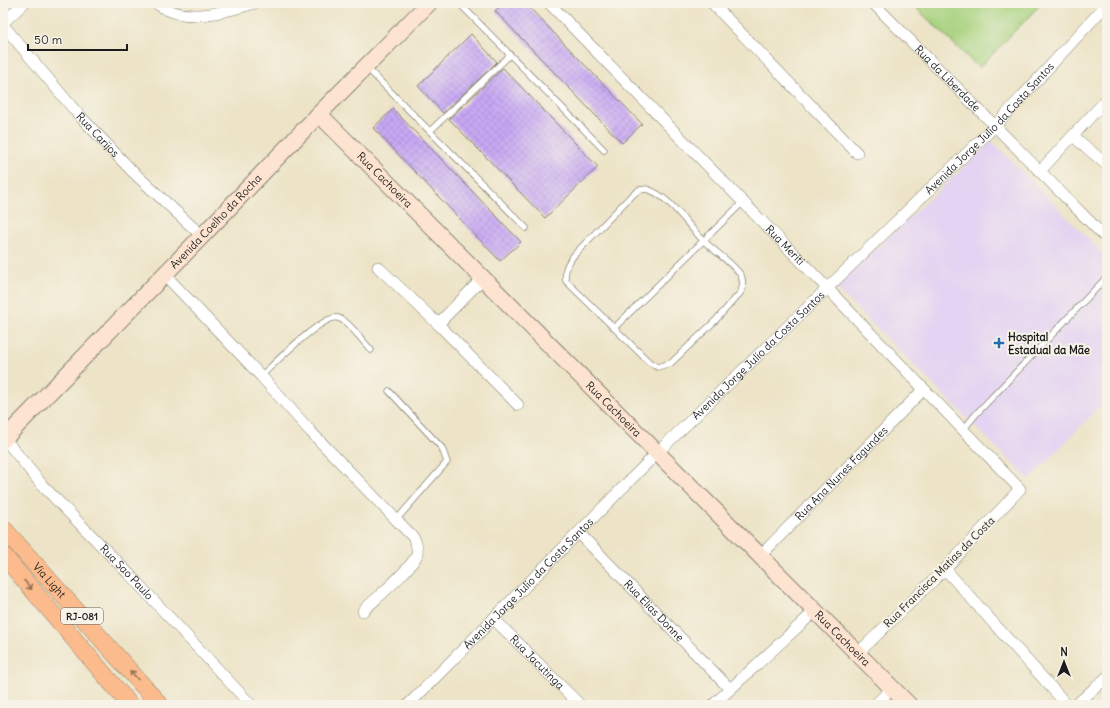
<svg xmlns="http://www.w3.org/2000/svg" width="1110" height="708" font-family="Delius,sans-serif">
<style>
.built{fill:#e4d3f2}
.pitch{fill:#a7d27e;stroke:#62774d}
.building{fill:url(#building-cross-hatch)}
.lines{fill:none;stroke-linecap:round;stroke-linejoin:round}
.service-casing{stroke:#848072;stroke-width:7}
.minor-casing{stroke:#848072;stroke-width:12}
.secondary-casing{stroke:#848072;stroke-width:18}
.primary-casing{stroke:#848072;stroke-width:18}
.service{stroke:#fff;stroke-width:5.5}
.minor{stroke:#fff;stroke-width:11}
.secondary{stroke:#fde4d1;stroke-width:16}
.primary{stroke:#fbbb8c;stroke-width:17}
.oneway{stroke:#8c6c54}
.poi-dot{fill:#1f6fb2;stroke:#f7f3e8;stroke-width:1.5}
.labels{text-anchor:middle;dominant-baseline:central;stroke-width:4;stroke-linejoin:round;paint-order:stroke}
.shield{fill:#f7f3e8;stroke:#5e5c59;stroke-width:1}
.shield-label{font-size:10px;font-weight:bold;fill:#1c1c1c}
.street-label{font-size:11px;fill:#1c1c1c;stroke:#f7f3e8}
.poi-label{font-size:11px;font-weight:bold;fill:#1c1c1c;stroke:#f7f3e8;text-anchor:start}
</style>
<defs>
<pattern id="building-cross-hatch" width="8" height="8" patternUnits="userSpaceOnUse"><rect width="8" height="8" fill="#c7a8f4"/><path d="M0 0l8 8M0 8l8-8" fill="none" stroke="#aa90d1"/></pattern>
</defs>
<rect width="100%" height="100%" fill="#f7f3e8"/>
<filter id="ink" filterUnits="userSpaceOnUse"><feTurbulence type="fractalNoise" baseFrequency=".025" numOctaves="2"/><feDisplacementMap in="SourceGraphic" scale="8" xChannelSelector="R" yChannelSelector="G"/><feConvolveMatrix kernelMatrix="1 2 1 2 8 2 1 2 1" color-interpolation-filters="sRGB"/></filter>
<filter id="wash" filterUnits="userSpaceOnUse"><feTurbulence type="fractalNoise" baseFrequency=".012" numOctaves="4" result="noise"/><feDisplacementMap in="SourceGraphic" scale="16" xChannelSelector="R" yChannelSelector="G"/><feGaussianBlur stdDeviation="0.9" result="paint"/><feColorMatrix in="noise" values="0 0 0 0 0 0 0 0 0 0 0 0 0 0 0 0 0 1.4 0 .05"/><feComposite in="paint" operator="in"/></filter>
<g filter="url(#wash)">
<rect width="100%" height="100%" fill="#ede4c7"/>
<polygon class="built" points="992,141 1107,258 1107,399 1029,480 835,287"/>
<polygon class="pitch" points="911,3 1042,3 979,68"/>
<g id="blocks">
<g class="building">
<polygon points="504,3 525,3 642,124 622,143 495,11"/>
<polygon points="471,34 497,62 443,113 418,86"/>
<polygon points="503,68 598,167 545,218 449,119"/>
<polygon points="393,109 521,242 500,261 373,128"/>
</g>
</g>
</g>
<g filter="url(#ink)">
<use href="#blocks" fill-opacity="0" stroke="#848072" stroke-width="1"/>
<g class="lines">
<g class="service-casing">
<g id="service">
<polyline points="459,3 604,150"/>
<polyline points="367,68 526,228"/>
<polyline points="430,131 510,55"/>
<path d="M647 189C671 197 686 224 704 241 715 252 730 261 740 274 744 280 743 286 741 292L715 321 671 363 657 367 649 362 566 281C564 270 567 264 574 255L630 197 639 190Z"/>
<polyline points="615,327 743,202"/>
<path d="M261 376C274 364 323 314 338 318 348 320 363 342 371 350"/>
<polyline points="389,391 442,448 447,462 397,519"/>
<polyline points="963,430 977,413 1106,278"/>
</g>
</g>
<g class="minor-casing">
<g id="minor">
<path d="M156 3C184 25 225 12 255 3"/>
<path id="s1" d="M549 3 827 288 1020 489 945 569 857 654"/>
<polyline points="712,3 857,153"/>
<path id="s2" d="M873 3 1107 239"/>
<polyline points="3,23 24,3"/>
<path id="s3" d="M3 25 77 113 132 171 202 236"/>
<polyline points="1073,136 1107,165"/>
<polyline points="1040,171 1107,99"/>
<polyline points="378,267 438,324"/>
<path d="M165 275 261 376 311 432 413 537C416 543 418 547 417 554 413 568 374 600 363 611"/>
<polyline points="483,278 438,324 518,405"/>
<path id="s4" d="M4 438 42 485 129 574 251 705"/>
<path id="s5" d="M579 533 730 689"/>
<path id="s6" d="M760 556 923 390"/>
<polyline points="945,569 1067,705"/>
<path id="s7" d="M494 619 580 705"/>
<path id="s8" d="M408 705 657 453 995 126 1107 4"/>
<polyline points="713,705 815,611"/>
<polyline points="875,705 892,688"/>
<polyline points="1076,705 1107,677"/>
</g>
</g>
<g class="secondary-casing">
<g id="secondary">
<path id="s9" d="M319 114 909 705"/>
<path id="s10" d="M3 440 202 236 319 114 429 3"/>
</g>
</g>
<g class="primary-casing">
<g id="primary">
<path id="s11" d="M3 528 160 705"/>
<polyline points="3,555 130,705"/>
</g>
</g>
<use href="#service" class="service"/>
<use href="#minor" class="minor"/>
<use href="#secondary" class="secondary"/>
<use href="#primary" class="primary"/>
</g>
<defs><path id="oneway-shaft" d="M-6 0H5M1.5-3L5.5 0L1.5 3" fill="none" stroke-width="1.6" stroke-linecap="round" stroke-linejoin="round"/></defs>
<g class="oneway">
<use href="#oneway-shaft" transform="translate(28 585) rotate(50)"/>
<use href="#oneway-shaft" transform="translate(134 675) rotate(-132)"/>
</g>
</g>
<path class="poi-dot" d="M997 337h4v4h4v4h-4v4h-4v-4h-4v-4h4z"/>
<g class="labels">
<rect class="shield" x="61" y="608" width="42" height="16" rx="3"/>
<g class="shield-label">
<text x="82" y="616">RJ-081</text>
</g>
<g class="street-label">
<text stroke="none"><textPath href="#s2" startOffset="106">Rua da Liberdade</textPath></text>
<text stroke="none"><textPath href="#s8" startOffset="819">Avenida Jorge Julio da Costa Santos</textPath></text>
<text stroke="none"><textPath href="#s3" startOffset="145">Rua Carijos</textPath></text>
<text stroke="none"><textPath href="#s9" startOffset="93">Rua Cachoeira</textPath></text>
<text stroke="none"><textPath href="#s10" startOffset="305">Avenida Coelho da Rocha</textPath></text>
<text stroke="none"><textPath href="#s1" startOffset="338">Rua Meriti</textPath></text>
<text stroke="none"><textPath href="#s8" startOffset="495">Avenida Jorge Julio da Costa Santos</textPath></text>
<text stroke="none"><textPath href="#s9" startOffset="417">Rua Cachoeira</textPath></text>
<text stroke="none"><textPath href="#s6" startOffset="116">Rua Ana Nunes Fagundes</textPath></text>
<text stroke="none"><textPath href="#s4" startOffset="182">Rua Sao Paulo</textPath></text>
<text transform="translate(939 572) rotate(-45)">Rua Francisca Matias da Costa</text>
<text stroke="none"><textPath href="#s11" startOffset="70">Via Light</textPath></text>
<text stroke="none"><textPath href="#s8" startOffset="171">Avenida Jorge Julio da Costa Santos</textPath></text>
<text stroke="none"><textPath href="#s5" startOffset="108">Rua Elias Donne</textPath></text>
<text stroke="none"><textPath href="#s9" startOffset="741">Rua Cachoeira</textPath></text>
<text stroke="none"><textPath href="#s7" startOffset="61">Rua Jacutinga</textPath></text>
</g>
<g class="poi-label">
<text x="1008" y="337">Hospital<tspan x="1008" dy="13">Estadual da Mãe</tspan></text>
</g>
</g>
<rect width="1110" height="708" fill="none" stroke="#f7f3e8" stroke-width="16"/>
<g transform="translate(1064 662)" stroke="#f7f3e8" stroke-width="3" paint-order="stroke">
<path d="M0-3L7 15L0 10L-7 15Z" fill="#1c1c1c"/>
<text y="-6" font-size="11" font-weight="bold" text-anchor="middle" fill="#1c1c1c">N</text>
</g>
<path d="M28 44v6h99v-6" fill="none" stroke="#1c1c1c" stroke-width="2"/>
<text x="34" y="44" font-size="12" fill="#1c1c1c" stroke="#f7f3e8" stroke-width="3" paint-order="stroke">50 m</text>
</svg>
